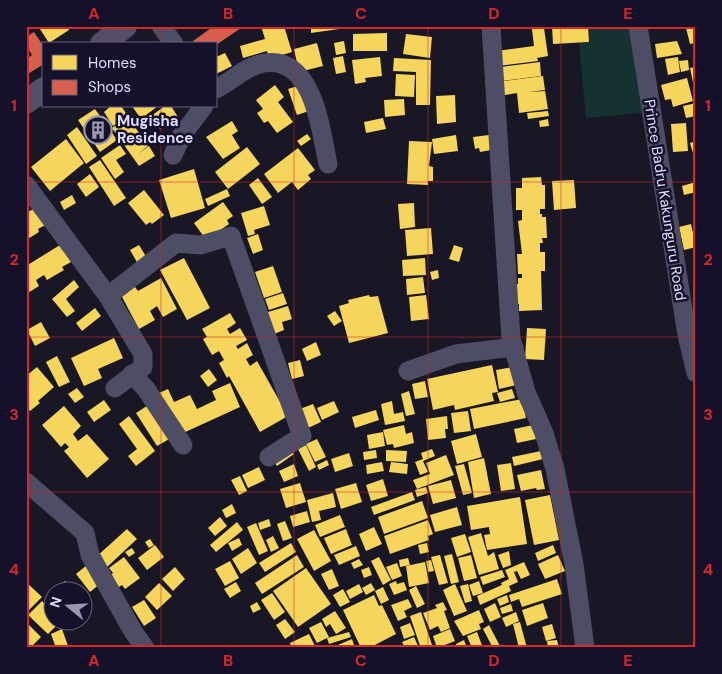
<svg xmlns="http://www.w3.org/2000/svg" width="722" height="674" font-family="'DM Sans',sans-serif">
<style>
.green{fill:#153130}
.homes{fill:#f6d55c}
.shops{fill:#d6604d}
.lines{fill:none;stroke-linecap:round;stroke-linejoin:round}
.minor{stroke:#4d4d65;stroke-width:19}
.major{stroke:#554d6a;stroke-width:24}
.grid{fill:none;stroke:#d62828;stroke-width:1;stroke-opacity:0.55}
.labels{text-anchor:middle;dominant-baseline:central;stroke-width:5;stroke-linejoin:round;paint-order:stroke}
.poi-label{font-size:15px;font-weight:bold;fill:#dedcfe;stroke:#15112b;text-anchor:start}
.street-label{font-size:15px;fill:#dedcfe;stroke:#15112b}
.neatline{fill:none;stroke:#d62828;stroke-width:2}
.grid-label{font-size:16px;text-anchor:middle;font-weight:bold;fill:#d62828}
</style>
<rect width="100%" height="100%" fill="#191725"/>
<polygon class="green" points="594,26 630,26 643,113 586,118 579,43 590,43 589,29"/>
<g class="homes">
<polygon points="38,26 67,26 69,30 49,43"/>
<polygon points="261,26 284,26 292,52 269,59 267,51 243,58 240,46 265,39"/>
<polygon points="311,26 339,26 339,29 311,33"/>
<polygon points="552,26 588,26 589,42 553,44"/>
<polygon points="696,26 696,43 690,44 686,28"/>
<polygon points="544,28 548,56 537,58 538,61 498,66 496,51 534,46 532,29"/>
<polygon points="387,33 387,51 353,51 353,34"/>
<polygon points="406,34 432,37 430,58 403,54"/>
<polygon points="344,41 346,53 336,55 334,43"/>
<polygon points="677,41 682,54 657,58 655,44"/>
<polygon points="317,43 323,66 299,72 294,49"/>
<polygon points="225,53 232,66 216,74 216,57"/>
<polygon points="343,56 346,72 336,74 333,58"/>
<polygon points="380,57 382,76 365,78 366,82 355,84 352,60"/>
<polygon points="678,57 680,72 668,75 665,59"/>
<polygon points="394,58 431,60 430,105 416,105 416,72 393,71"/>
<polygon points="688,60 689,70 681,72 679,61"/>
<polygon points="540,62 541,76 502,81 501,67"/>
<polygon points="696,67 696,92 695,92 690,68"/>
<polygon points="396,74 415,75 414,97 395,96"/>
<polygon points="543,76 545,90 528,92 545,91 548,109 519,113 517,93 499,96 497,82"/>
<polygon points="687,78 693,101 673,107 671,99 665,100 661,85"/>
<polygon points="275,85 284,97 278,102 293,122 277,133 268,121 264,123 257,113 263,109 256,100"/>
<polygon points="301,85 309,111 297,115 288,89"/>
<polygon points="455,95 456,122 437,124 436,96"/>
<polygon points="404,99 405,115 385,117 384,100"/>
<polygon points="696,103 696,116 686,118 683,106"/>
<polygon points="111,106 121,106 128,116 113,126 104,112"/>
<polygon points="132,106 158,106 141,119"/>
<polygon points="165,106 171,106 178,117 160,129 151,116"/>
<polygon points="95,109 117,140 100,152 78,120"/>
<polygon points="548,111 549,116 528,119 527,113"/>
<polygon points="128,117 148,146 138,154 149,146 155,156 139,166 112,128"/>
<polygon points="383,118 386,129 366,133 364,122"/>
<polygon points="548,119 549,126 540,127 539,121"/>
<polygon points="232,121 238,131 232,135 240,148 223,159 206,137"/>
<polygon points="686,123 688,151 673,152 671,124"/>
<polygon points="77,127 97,156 86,164 67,135"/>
<polygon points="307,134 311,139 301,146 297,141"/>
<polygon points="456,135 458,151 434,154 432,139"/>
<polygon points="489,135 491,150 480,152 479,148 475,149 473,137"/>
<polygon points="66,139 84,163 50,191 31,167"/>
<polygon points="409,141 432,142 429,166 433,167 433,181 428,181 428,185 407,184"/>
<polygon points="696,141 696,153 693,153 690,143"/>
<polygon points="120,145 126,154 116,160 124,172 115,179 101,158"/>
<polygon points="247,147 260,164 228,189 215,172"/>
<polygon points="298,148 315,170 308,175 311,179 298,190 292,182 278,193 264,174"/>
<polygon points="100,160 126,198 114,206 89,167"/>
<polygon points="194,169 205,208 171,218 159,180"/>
<polygon points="90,174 99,187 86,197 77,184"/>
<polygon points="541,177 542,185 545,185 545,209 540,209 540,214 542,214 542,217 546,217 547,238 542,238 543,243 540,243 540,252 545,252 545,271 541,271 542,310 519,311 519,304 515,304 514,284 518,284 518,278 522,278 522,274 518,274 517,254 522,254 518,221 522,220 522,210 516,210 516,188 522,188 522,178"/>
<polygon points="258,178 272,197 262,204 249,185"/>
<polygon points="574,180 576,208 554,210 552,181"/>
<polygon points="696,182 696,192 684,195 682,186"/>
<polygon points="227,189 230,196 208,206 205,199"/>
<polygon points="144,190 164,215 152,224 150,222 146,225 128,203"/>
<polygon points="72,195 76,203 64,210 60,202"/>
<polygon points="223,202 233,216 227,220 229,224 212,236 204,237 194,223"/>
<polygon points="414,203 415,227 400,229 398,204"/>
<polygon points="39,206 49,223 38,229 39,232 26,240 26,213"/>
<polygon points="264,206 270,225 254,230 255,234 248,236 241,213"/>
<polygon points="691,224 696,247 684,250 679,227"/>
<polygon points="431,228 433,254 407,256 405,230"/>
<polygon points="258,234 263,250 253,254 247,238"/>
<polygon points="60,245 71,262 62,267 64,270 47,280 44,275 36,280 39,286 26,294 26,266"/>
<polygon points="139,245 147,258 138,264 130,250"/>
<polygon points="454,245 463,248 459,262 449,259"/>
<polygon points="184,258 210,308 187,320 160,270"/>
<polygon points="425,258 426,275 403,276 402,260"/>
<polygon points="273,266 282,292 264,298 255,272"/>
<polygon points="438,270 439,278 432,280 430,272"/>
<polygon points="423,277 425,293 407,295 406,279"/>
<polygon points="161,278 177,309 163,317 157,306 150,311 155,320 139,329 121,295 135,287 138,291"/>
<polygon points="74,280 79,287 66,299 75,311 67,317 52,299"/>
<polygon points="283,293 287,304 269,310 265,299"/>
<polygon points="369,295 370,297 378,296 388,333 349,343 339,306 349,303 348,300"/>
<polygon points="426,295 429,319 411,321 409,297"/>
<polygon points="288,306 292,319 282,322 284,330 274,334 268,312"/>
<polygon points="95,308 101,316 82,331 76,323"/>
<polygon points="335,311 342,321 334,326 327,316"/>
<polygon points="230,313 236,323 227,329 230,334 240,328 247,340 236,346 238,349 247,343 253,355 246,359 250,366 257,361 288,416 260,432 229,376 227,378 219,363 224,360 219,351 212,355 203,339 207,337 202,329"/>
<polygon points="41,322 50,338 35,346 27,330"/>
<polygon points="527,328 546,329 544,360 525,359"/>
<polygon points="114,338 123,358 98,369 102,378 84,386 71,358"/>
<polygon points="316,342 321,355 307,361 302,349"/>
<polygon points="57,356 70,382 59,387 46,362"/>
<polygon points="300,360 304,376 292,379 288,363"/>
<polygon points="492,365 498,392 492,393 494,401 455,410 454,405 433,410 427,379"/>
<polygon points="37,367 54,387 38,401 40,403 30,411 26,407 26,376"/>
<polygon points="512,367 516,385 499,389 496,370"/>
<polygon points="209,369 217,380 208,387 200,376"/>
<polygon points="425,381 428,397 415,399 412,384"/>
<polygon points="230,383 240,407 181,434 159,393 168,389 174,402 190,395 197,409 216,400 212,391"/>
<polygon points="77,388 84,397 75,403 68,394"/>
<polygon points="512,389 515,398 500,402 497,393"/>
<polygon points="409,391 415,414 406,416 401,394"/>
<polygon points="522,399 526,418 474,429 470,409"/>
<polygon points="104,400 111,410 94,422 87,412"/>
<polygon points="334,401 339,412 322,420 317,408"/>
<polygon points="392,401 394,414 403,412 405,421 385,425 381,404"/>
<polygon points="150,404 171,438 157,446 136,413"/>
<polygon points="313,404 321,422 308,428 300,409"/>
<polygon points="64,406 81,426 73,434 78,441 87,434 109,459 87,478 64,451 69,447 65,443 61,447 42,425"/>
<polygon points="376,410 379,420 355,428 352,417"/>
<polygon points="468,411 471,431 454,433 451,413"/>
<polygon points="129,416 155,451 136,466 128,456 137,449 119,424"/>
<polygon points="447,416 448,429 445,429 446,438 428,440 426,419"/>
<polygon points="404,425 406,434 412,432 414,443 394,448 393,444 387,445 383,430"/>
<polygon points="533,425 536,439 517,443 514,429"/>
<polygon points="383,432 385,446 369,449 367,435"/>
<polygon points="476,434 482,457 457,464 451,441"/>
<polygon points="317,439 326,457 315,462 306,444"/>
<polygon points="306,445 316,467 309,471 298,449"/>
<polygon points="288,447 294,454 277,466 272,459"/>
<polygon points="432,449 435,456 423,461 428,472 420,475 415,462 423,459 421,453"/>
<polygon points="376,450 377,458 364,460 363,452"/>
<polygon points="386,450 407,451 406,462 386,461"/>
<polygon points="541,451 543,459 514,466 512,457"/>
<polygon points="349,453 353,466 335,472 331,459"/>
<polygon points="446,455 454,475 417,489 413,480 430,474 426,463"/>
<polygon points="484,458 491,494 474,498 468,462"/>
<polygon points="327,460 329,465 319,470 317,465"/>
<polygon points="382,462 384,471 367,474 366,465"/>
<polygon points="391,462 408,464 407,474 389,472"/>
<polygon points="511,463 515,489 501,491 497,465"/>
<polygon points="294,464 298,476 284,482 279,471"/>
<polygon points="464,464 472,493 463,495 455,466"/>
<polygon points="259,467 265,480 248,488 242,475"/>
<polygon points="541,470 545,489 537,490 536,488 521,491 517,475"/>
<polygon points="240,476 247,491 239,495 231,480"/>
<polygon points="383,479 388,496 371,501 366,485"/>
<polygon points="451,480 456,498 433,504 428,486"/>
<polygon points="300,483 306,502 286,508 280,489"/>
<polygon points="356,483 362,502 341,509 335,489"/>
<polygon points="426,487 428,493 417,497 415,490"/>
<polygon points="412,492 415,500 374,515 371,507"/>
<polygon points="333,493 336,507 319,511 321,520 312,522 307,500"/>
<polygon points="550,495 559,540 534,545 525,500"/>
<polygon points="520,497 527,544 487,550 484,535 490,534 489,527 471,530 467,506"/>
<polygon points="422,501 428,518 384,534 378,517"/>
<polygon points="232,504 236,513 226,518 222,510"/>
<polygon points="457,507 462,525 435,532 430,515"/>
<polygon points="307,511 310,522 293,527 290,516"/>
<polygon points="340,515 345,527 320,537 315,525"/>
<polygon points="220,517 227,526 215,536 208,528"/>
<polygon points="269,519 271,526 260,530 258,523"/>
<polygon points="428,520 433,534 428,536 429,540 390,554 384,536"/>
<polygon points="285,521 292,538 283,541 277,524"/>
<polygon points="237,522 243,530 216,552 210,545"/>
<polygon points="256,523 268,551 259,555 247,527"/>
<polygon points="374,527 382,544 366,551 359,534"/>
<polygon points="127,529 137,539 106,568 96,557"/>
<polygon points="346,529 352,545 331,554 324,538"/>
<polygon points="314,530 331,561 314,571 297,539"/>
<polygon points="481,533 488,556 494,552 499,569 479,575 468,537"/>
<polygon points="465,534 471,552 457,557 451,538"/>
<polygon points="273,536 279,548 271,552 266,540"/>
<polygon points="239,538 242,545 232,551 228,543"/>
<polygon points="150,539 154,545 149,548 145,542"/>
<polygon points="291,543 296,552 265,572 259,563"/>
<polygon points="427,543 429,552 420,554 418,545"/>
<polygon points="155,545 164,557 147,570 138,558"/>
<polygon points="553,545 556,553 538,561 535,553"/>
<polygon points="356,546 360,556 339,565 334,555"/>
<polygon points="132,548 135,553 129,557 125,552"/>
<polygon points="248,548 257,563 241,574 232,559"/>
<polygon points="509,551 511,565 503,568 498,555"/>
<polygon points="452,554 459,582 451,584 444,556"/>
<polygon points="297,555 304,567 262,594 255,583"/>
<polygon points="440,555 448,583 439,585 431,557"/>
<polygon points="471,555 477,578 464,581 458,558"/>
<polygon points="558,555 565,571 545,579 538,564"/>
<polygon points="124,557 140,578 125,589 122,585 119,587 110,576 113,573 109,568"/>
<polygon points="379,557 391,580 383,585 371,561"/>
<polygon points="408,558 410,565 400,567 399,560"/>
<polygon points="359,559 363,565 354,569 351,563"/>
<polygon points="431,560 434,571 428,572 426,561"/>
<polygon points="230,561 239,578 225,586 215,569"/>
<polygon points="425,562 429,583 409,587 406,566"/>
<polygon points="524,562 530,575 521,579 517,571 514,572 518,582 509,586 511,591 480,605 477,596 502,585 501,583 509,579 505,570"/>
<polygon points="397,563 402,576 392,580 386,567"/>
<polygon points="87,565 101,583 90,592 76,574"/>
<polygon points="175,567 185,579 173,591 162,579"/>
<polygon points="369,567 372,575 364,578 361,570"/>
<polygon points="306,568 331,604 298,627 273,591"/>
<polygon points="332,569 339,586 329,590 321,574"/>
<polygon points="502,570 505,577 483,585 480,577"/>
<polygon points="557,579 562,594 522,607 519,599 511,602 509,595"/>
<polygon points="65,581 71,587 66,592 58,592 56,589"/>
<polygon points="396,581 397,584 404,582 407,590 394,595 389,584"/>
<polygon points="479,581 483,593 473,596 469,585"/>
<polygon points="26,582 42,597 28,611 26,609"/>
<polygon points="236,582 241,591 230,598 224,589"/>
<polygon points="159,583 172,596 157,610 145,597"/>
<polygon points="371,583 375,590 366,595 362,588"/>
<polygon points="359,584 363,592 350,599 346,591"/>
<polygon points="455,584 467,611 454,616 443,590"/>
<polygon points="468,584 472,601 465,603 460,586"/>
<polygon points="416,586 425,604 417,608 409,590"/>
<polygon points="383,587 389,600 381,604 375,591"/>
<polygon points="343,589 350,602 340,607 333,595"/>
<polygon points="272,593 285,612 274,620 261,600"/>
<polygon points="374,595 379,606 382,605 396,634 369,648 361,648 343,610"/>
<polygon points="507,595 509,602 500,606 497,599"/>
<polygon points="408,599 412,607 404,611 407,617 398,621 391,605"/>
<polygon points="144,600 156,618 144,626 132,607"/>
<polygon points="42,601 52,611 52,622 60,622 48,634 28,615"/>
<polygon points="257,602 261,609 253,613 250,606"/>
<polygon points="443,602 447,610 444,611 450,628 441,632 438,626 430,630 423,613 437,608 435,605"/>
<polygon points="495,603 501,617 490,622 484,609"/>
<polygon points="543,603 548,618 527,626 522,610"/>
<polygon points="511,604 513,611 502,614 500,608"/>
<polygon points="479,610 484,622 479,624 481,629 463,636 454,621"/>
<polygon points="335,611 346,628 336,634 330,624 326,627 322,619"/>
<polygon points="421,612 433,648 421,648 418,640 410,616"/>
<polygon points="516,612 519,621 506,627 502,618"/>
<polygon points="285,619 295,632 285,639 276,625"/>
<polygon points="26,622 41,637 30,648 26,645"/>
<polygon points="321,622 329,637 317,643 309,628"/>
<polygon points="520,622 527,648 519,648 513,624"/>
<polygon points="410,623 415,635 404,639 400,627"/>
<polygon points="552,624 556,638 546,641 542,627"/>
<polygon points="489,625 501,648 493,648 483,629"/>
<polygon points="62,629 68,646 56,648 51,634"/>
<polygon points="450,629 455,641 437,648 433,636"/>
<polygon points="349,632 351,637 329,644 327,638"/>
<polygon points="477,632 483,648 472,648 467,636"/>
<polygon points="309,634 316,648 292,648 290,643"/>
<polygon points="414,637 419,648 405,648 402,642"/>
<polygon points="352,639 355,648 331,648"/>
<polygon points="464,640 467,648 457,648 456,644"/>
<polygon points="557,640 559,648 548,648 547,641"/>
</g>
<g class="shops">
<polygon points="214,26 244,26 216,45 195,44 193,41"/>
<polygon points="34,32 44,47 44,64 26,75 26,59 32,55 26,45 26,37"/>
</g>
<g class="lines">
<g class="minor">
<polyline points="161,26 174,44"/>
<polyline points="491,26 511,339 526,392 544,433 555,469 574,564 585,648"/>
<polyline points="638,26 687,335 696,373"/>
<path d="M216 89C232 81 246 66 264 63 314 55 321 132 328 164"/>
<polyline points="173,155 182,135 204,106"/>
<polyline points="26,185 108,296 143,354 143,367 115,388"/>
<polyline points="108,296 176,243 201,245 231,236 302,436 269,457"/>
<polyline points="408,371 456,354 514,347"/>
<polyline points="132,374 146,389 183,445"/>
<polyline points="26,482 85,533 90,555 134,633 145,648"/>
</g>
<g class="major">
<polyline points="102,44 125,26"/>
<polyline points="26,102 44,89"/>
</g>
</g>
<path class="grid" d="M161 26V44M294 26V648M428 26V648M561 26V648M161 106V648M26 182H696M26 337H696M26 492H696"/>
<defs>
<g id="building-ring" transform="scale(1.4375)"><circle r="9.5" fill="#15112b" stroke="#9997b2" stroke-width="1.5"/><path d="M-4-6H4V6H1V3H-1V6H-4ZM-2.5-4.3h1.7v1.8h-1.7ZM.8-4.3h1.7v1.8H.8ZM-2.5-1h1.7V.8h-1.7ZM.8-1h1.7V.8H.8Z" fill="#9997b2"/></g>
</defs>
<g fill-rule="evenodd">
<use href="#building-ring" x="98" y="130"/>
</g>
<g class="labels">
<g class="poi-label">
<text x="117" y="121">Mugisha<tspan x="117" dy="17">Residence</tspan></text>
</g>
<g class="street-label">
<text transform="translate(665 200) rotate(81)">Prince Badru Kakunguru Road</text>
</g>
</g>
<rect width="722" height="674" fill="none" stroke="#15112b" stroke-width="55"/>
<rect x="42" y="42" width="175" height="65" fill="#15112b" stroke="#65627f"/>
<rect x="52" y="55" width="25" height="15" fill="#f6d55c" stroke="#65627f"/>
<text x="88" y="68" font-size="15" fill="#dedcfe">Homes</text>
<rect x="52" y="80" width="25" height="15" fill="#d6604d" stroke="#65627f"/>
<text x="88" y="92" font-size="15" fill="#dedcfe">Shops</text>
<g transform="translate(68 606) rotate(288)"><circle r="24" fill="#15112b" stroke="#65627f"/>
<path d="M0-4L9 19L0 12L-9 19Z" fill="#9997b2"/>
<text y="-8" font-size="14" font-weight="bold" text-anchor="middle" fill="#dedcfe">N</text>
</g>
<rect x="28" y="28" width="666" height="618" class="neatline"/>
<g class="grid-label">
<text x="94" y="19">A</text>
<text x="228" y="19">B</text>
<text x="361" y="19">C</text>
<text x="494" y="19">D</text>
<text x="628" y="19">E</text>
<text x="14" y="111">1</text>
<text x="708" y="111">1</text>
<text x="14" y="265">2</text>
<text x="708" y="265">2</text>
<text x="14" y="420">3</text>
<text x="708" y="420">3</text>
<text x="14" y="575">4</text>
<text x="708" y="575">4</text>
<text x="94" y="666">A</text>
<text x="228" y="666">B</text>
<text x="361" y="666">C</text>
<text x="494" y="666">D</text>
<text x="628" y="666">E</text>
</g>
</svg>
